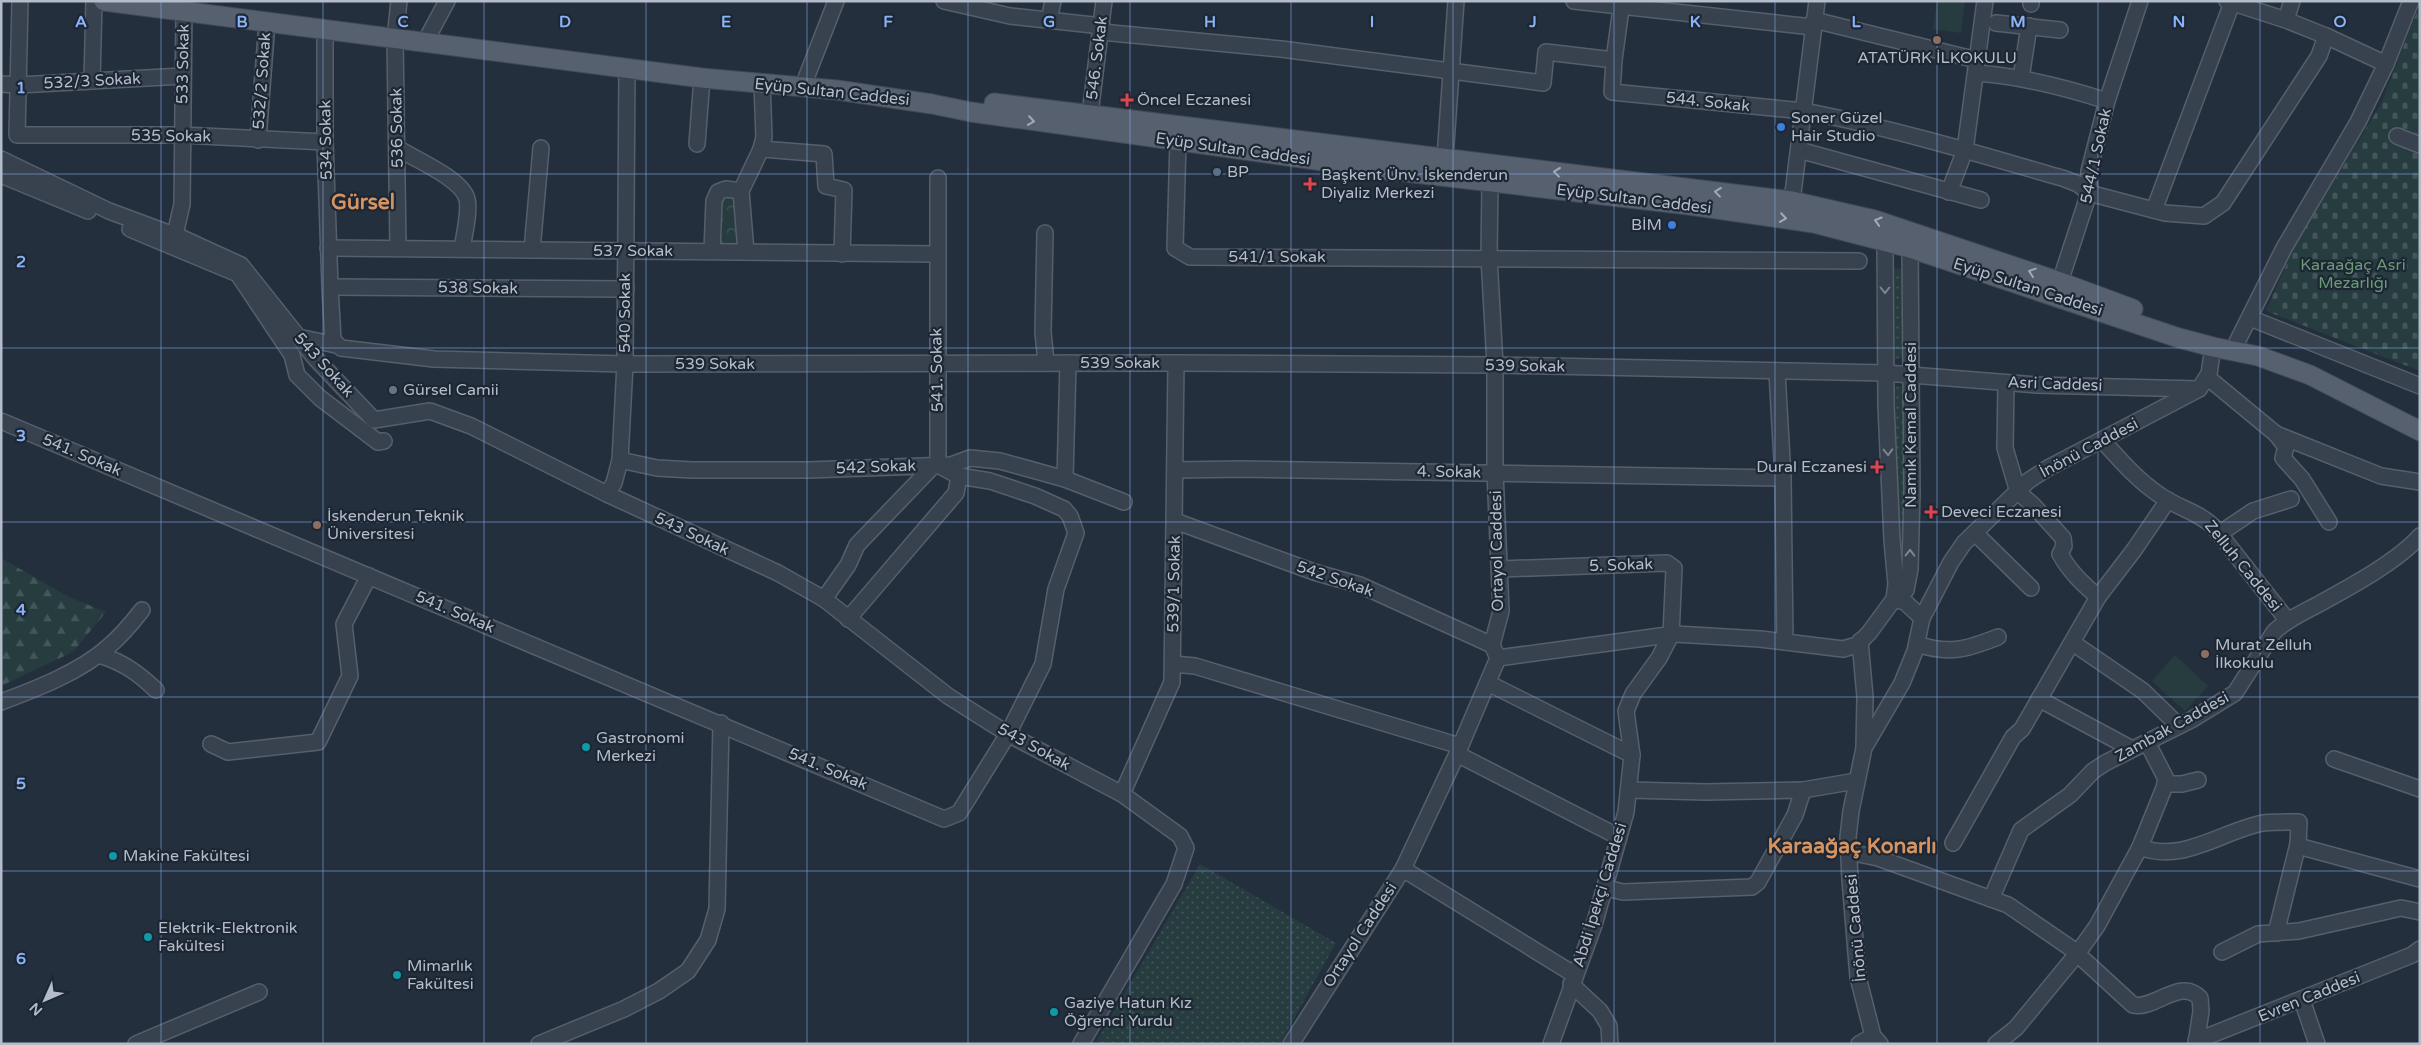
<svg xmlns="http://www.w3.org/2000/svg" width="2421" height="1045" font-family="'Varela Round',sans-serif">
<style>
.grass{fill:url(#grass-dots)}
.forest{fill:url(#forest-firs)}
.cemetery{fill:url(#cemetery-stones)}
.park{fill:url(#park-crowns)}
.pitch{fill:#263c3f}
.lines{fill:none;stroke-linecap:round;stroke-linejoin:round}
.minor-casing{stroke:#565f6c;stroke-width:18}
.major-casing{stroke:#414a57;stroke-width:21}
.minor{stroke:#38414e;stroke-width:15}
.major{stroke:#56606e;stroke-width:19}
.oneway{stroke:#a1aab7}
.oneway2{stroke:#7c8592}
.grid{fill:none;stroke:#8ab4f8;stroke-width:1;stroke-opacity:0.55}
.education-dot{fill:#8d6e63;stroke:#1d2633;stroke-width:2}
.health-dot{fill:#e0444e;stroke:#1d2633;stroke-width:2}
.shop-dot{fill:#3f7fe0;stroke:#1d2633;stroke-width:2}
.service-dot{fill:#5c6f8a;stroke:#1d2633;stroke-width:2}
.worship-dot{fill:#6b7280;stroke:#1d2633;stroke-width:2}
.culture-dot{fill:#0f9aa8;stroke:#1d2633;stroke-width:2}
.labels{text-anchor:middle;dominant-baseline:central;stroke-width:4.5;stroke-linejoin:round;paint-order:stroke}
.street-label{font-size:16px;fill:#b4bcc9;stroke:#1d2633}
.poi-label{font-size:16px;fill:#b4bcc9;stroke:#1d2633;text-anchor:start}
.park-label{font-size:16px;fill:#6b9a76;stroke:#1d2633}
.district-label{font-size:21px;font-weight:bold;fill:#d59563;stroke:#1d2633}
.grid-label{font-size:16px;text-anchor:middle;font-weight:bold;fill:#8ab4f8;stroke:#1d2633;stroke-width:4.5;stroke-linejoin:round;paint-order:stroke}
</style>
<defs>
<pattern id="grass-dots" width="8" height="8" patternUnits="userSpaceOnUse" patternTransform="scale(1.25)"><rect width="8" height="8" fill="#263c3f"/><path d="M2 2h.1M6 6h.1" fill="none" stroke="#435659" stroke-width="1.8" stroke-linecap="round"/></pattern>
<pattern id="forest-firs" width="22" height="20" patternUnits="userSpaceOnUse" patternTransform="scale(1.25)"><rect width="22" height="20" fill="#263c3f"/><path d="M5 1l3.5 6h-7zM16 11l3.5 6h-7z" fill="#435659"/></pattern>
<pattern id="cemetery-stones" width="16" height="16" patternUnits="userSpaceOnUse" patternTransform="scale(1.25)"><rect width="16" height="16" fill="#263c3f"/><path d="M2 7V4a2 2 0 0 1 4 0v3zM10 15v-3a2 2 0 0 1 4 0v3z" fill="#435659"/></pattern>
<pattern id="park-crowns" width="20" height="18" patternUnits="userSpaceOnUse" patternTransform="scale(1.25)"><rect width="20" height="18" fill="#263c3f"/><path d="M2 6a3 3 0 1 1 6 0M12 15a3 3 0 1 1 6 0" fill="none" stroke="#435659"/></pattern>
</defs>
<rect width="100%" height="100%" fill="#242f3e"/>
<g class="grass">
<polygon points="1890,268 1902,269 1905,358 1893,359"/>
<polygon points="1905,386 1904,573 1900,577 1892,387"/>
<polygon points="1200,864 1336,943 1280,1044 1095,1044"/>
</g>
<polygon class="forest" points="1,558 69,597 106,612 73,652 1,686"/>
<polygon class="cemetery" points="2420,4 2420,371 2266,311 2294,247 2381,104"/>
<polygon class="park" points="738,193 741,246 716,245 721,195"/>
<g class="pitch">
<polygon points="1937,1 1965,1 1961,33 1933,29"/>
<polygon points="2175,655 2208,686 2185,711 2152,681"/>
</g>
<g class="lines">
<g class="minor-casing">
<g id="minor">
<polyline points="20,1 17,135 182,135 325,142"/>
<polyline points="944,1 1010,16 1102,26"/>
<polyline points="1574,1 1813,27"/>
<polyline points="2031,4 2031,1"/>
<polyline points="1049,20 1053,1"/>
<polyline points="1814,20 1977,60"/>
<polyline points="2286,20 2292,1"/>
<polyline points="1996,23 2060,30"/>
<polyline points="325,30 325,142 330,287 333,340 341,348 434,359 625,364 1176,363 1495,365 1886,373 2036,385 2199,389"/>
<polyline points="1101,32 1281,49 1543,83 1546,52 1614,60 1622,1"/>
<polyline points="2326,36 2386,64"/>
<polyline points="425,42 447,1"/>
<path d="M1614 60 1612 92 1804 111C1892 128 1979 154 2065 179L2078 184 2089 193 2165 213 2204 216 2223 203 2319 56 2326 36 2286 20 2227 1"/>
<path d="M1976 73C2021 76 2064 87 2107 101"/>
<polyline points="2021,78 2029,26"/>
<polyline points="92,81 94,1"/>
<polyline points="1,84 19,85 183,76"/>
<polyline points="803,86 836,1"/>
<polyline points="1090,114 1104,1"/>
<polyline points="2397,136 2420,145"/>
<polyline points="258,140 267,22"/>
<polyline points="1178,141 1175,248 1190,257 1859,261"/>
<polyline points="697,144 702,78"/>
<path d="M397 148C415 159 462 179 467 199 470 211 464 236 462 249"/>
<polyline points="761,149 824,154 826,186 844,190 842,254"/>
<polyline points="1799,150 1981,200"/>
<polyline points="1445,158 1456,1"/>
<polyline points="1,159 109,211 182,238 241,265 315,358 374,420 430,411 471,426 607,494 778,573 824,599 948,696 1008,734 1122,794 1180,836 1186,848 1174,884 1081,1044"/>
<polyline points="1,175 88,211"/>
<polyline points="1949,192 1965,150 1985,1"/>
<polyline points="1792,201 1817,1"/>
<polyline points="2154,210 2232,3"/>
<polyline points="130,229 238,274 292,355 297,375 320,398 378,442 384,441"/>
<polyline points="1045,233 1043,332 1046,363"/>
<polyline points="175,235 182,204 184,12"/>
<polyline points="328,248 937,254"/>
<polyline points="398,248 395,39 399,1"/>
<polyline points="532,250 541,148"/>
<polyline points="712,251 714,201 718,192 726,189 741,191"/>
<polyline points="746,252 741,191 761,149 764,137 762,83"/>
<polyline points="2060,282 2089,193 2089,171 2107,101 2140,1"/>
<polyline points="330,287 626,289"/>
<polyline points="2250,318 2420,386"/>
<polyline points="298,337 336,345"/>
<polyline points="2236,344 2284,248 2358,122 2386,64 2411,1"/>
<polyline points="1777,372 1783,478 1785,642"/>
<polyline points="2207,377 2276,434 2381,476 2420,482"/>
<path d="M2006 383 2005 448 2018 492 2033 505 2063 538 2064 546 2060 554C2070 572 2083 584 2098 597"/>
<polyline points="1,421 944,819 959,813 1008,734 1043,664 1056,589 1076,533 1070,516 1064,509 1035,496 990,481 959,476 938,465 938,178"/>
<polyline points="2276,434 2286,447 2283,458 2302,479 2329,522"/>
<path d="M2102 440C2120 460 2138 481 2161 496 2178 508 2199 512 2214 527L2288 621"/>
<polyline points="620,460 657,468 692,470 808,470 951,465 970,458 1000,461 1065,479 1124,502"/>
<polyline points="1176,470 1242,469 1783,478"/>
<polyline points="1065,479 1068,363"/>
<polyline points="607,494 614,483 620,460 625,364 627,68"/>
<polyline points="1175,521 1314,572 1360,585 1492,645"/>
<polyline points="1975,533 2031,588"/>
<polyline points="2219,534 2253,511 2291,499"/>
<polyline points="1500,569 1667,563 1674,568 1671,635 1659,658 1633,694 1626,711 1632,755 1626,812 1594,925 1551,1044"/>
<polyline points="824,599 848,565 857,545 934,465"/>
<polyline points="1894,599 1905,602 1922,618"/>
<polyline points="1899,599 1906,590 1910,569 1912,492 1910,248"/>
<polyline points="848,619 956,493 959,476"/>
<polyline points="1860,641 1865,697 1864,747"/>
<polyline points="2073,643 2143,691 2179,726"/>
<path d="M1917 644C1949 655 1968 649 1998 637"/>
<path d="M99 655C123 662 138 673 156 690"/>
<polyline points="1498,658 1675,634 1760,639 1843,649 1857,645 1869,633 1894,599 1896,584 1892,540 1886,406 1885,241"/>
<polyline points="1173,664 1195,666 1460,746"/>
<polyline points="1488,683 1632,755"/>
<polyline points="2039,699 2132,749"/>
<path d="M1 702C36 689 80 672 108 647 121 636 132 623 142 610"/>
<polyline points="211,744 228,752 318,742 350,676 344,624 369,576"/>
<polyline points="1457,754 1619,837"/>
<polyline points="2334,759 2420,789"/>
<polyline points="2165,784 2182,784 2198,780"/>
<polyline points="1629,790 1706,792 1803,790 1856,781"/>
<polyline points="1122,794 1172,682 1176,363"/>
<polyline points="1953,843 2013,737 2022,729 2098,597 2134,550 2168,500"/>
<path d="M2140 847C2182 864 2222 831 2263 823 2275 822 2287 822 2299 822L2298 846 2420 879"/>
<path d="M1849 852 1878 858 2008 905 2072 949 2133 1005C2155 1010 2180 977 2200 998L2201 1011 2196 1044"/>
<polyline points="1403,869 1575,975"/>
<polyline points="1606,888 1623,892 1752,887 1758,882 1795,815 1803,790"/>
<path d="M1991 899 2021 830 2070 795 2093 771 2105 763 2191 720 2235 693 2274 632C2286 620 2302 613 2317 605 2348 588 2397 562 2420 536"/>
<polyline points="2276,933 2298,844"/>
<polyline points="2222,952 2258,934 2299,931 2401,908 2420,912"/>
<polyline points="1571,984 1600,1011 1609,1026 1610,1044"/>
<polyline points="2302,1000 2317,1044"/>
<polyline points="2196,1041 2412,955 2420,949"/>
<polyline points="136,1044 259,992"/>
<polyline points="539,1044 624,1009 659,991 688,971 708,940 717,909 721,723"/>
<polyline points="1291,1044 1403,869 1457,754 1498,658 1492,645 1501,611 1495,472 1495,365 1489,257 1490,182"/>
<polyline points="1859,1044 1873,1036"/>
<polyline points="1880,1044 1873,1036 1858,977 1850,880 1848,837 1851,811 1864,748 1902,683 1915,651 1922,618 1951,562 1964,543 2028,481 2048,468 2199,389 2209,374 2213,347"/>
<polyline points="1996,1044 2016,1028 2077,954 2097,926 2140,847 2164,788 2166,779 2147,742"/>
</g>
</g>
<g class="major-casing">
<g id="major">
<polyline points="104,1 702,78 837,90 932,104 971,112 1388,170 1689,205 1814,223 1910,248 2179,338 2213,347 2258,356 2310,375 2420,431"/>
<polyline points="994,103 1792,201 1875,220 2060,282 2133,309"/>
</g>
</g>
<use href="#minor" class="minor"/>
<use href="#major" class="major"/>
</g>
<defs><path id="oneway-chevron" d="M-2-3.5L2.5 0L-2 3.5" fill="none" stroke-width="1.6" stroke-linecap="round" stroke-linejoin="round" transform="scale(1.25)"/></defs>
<g class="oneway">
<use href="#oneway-chevron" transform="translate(1031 121) rotate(8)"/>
<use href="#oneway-chevron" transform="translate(1557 172) rotate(-173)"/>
<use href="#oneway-chevron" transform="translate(1718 192) rotate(-173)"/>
<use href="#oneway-chevron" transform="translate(1783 218) rotate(8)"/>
<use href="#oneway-chevron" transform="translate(1878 221) rotate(-163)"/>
<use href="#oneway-chevron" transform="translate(2032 272) rotate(-161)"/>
</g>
<g class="oneway2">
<use href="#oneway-chevron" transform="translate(1885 290) rotate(90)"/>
<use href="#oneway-chevron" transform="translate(1888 452) rotate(88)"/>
<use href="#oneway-chevron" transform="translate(1910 553) rotate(-89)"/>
</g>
<path class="grid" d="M161 1V1044M323 1V1044M484 1V1044M646 1V1044M807 1V1044M968 1V1044M1130 1V1044M1291 1V1044M1453 1V1044M1614 1V1044M1775 1V1044M1937 1V1044M2098 1V1044M2260 1V1044M1 174H2420M1 348H2420M1 522H2420M1 697H2420M1 871H2420"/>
<g class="education-dot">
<circle cx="1937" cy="40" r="5"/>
<circle cx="317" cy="525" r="5"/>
<circle cx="2205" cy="654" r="5"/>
</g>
<g class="health-dot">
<path d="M1124.5 92.5h5v5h5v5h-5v5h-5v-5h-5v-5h5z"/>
<path d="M1307.5 176.5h5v5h5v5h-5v5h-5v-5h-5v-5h5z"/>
<path d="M1874.5 459.5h5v5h5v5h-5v5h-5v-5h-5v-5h5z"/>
<path d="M1928.5 504.5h5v5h5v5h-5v5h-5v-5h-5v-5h5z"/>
</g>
<g class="shop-dot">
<circle cx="1781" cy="127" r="5"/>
<circle cx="1672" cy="225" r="5"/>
</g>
<circle class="service-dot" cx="1217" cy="172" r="5"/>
<circle class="worship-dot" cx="393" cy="390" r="5"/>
<g class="culture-dot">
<circle cx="586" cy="747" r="5"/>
<circle cx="113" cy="856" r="5"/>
<circle cx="148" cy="937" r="5"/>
<circle cx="397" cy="975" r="5"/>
<circle cx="1054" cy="1012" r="5"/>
</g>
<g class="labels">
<g class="street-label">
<text transform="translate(1097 58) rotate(-83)">546. Sokak</text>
<text transform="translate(183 64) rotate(-89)">533 Sokak</text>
<text transform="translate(92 81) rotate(-3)">532/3 Sokak</text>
<text transform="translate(262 81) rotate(-86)">532/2 Sokak</text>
<text transform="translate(832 92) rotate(6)">Eyüp Sultan Caddesi</text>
<text transform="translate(1708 102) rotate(6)">544. Sokak</text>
<text transform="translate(397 128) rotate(-91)">536 Sokak</text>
<text transform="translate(171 136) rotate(1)">535 Sokak</text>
<text transform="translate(326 140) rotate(-91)">534 Sokak</text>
<text transform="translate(1233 149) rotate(8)">Eyüp Sultan Caddesi</text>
<text transform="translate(2096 156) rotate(-78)">544/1 Sokak</text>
<text transform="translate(1634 199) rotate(7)">Eyüp Sultan Caddesi</text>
<text x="633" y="251">537 Sokak</text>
<text x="1277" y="257">541/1 Sokak</text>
<text transform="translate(2028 287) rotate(18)">Eyüp Sultan Caddesi</text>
<text transform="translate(478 288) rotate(1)">538 Sokak</text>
<text transform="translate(625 313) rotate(-90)">540 Sokak</text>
<text x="1120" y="363">539 Sokak</text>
<text x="715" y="364">539 Sokak</text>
<text transform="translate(324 365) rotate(48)">543 Sokak</text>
<text transform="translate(1525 366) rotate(1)">539 Sokak</text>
<text transform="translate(937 370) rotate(-91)">541. Sokak</text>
<text transform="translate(2055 384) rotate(2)">Asri Caddesi</text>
<text transform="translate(1911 425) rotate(-90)">Namık Kemal Caddesi</text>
<text transform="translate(2089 448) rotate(-28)">İnönü Caddesi</text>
<text transform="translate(82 455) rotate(23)">541. Sokak</text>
<text transform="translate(876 467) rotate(-2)">542 Sokak</text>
<text transform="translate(1449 472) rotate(1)">4. Sokak</text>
<text transform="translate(692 534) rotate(25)">543 Sokak</text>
<text transform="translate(1497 551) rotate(-91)">Ortayol Caddesi</text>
<text transform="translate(1621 565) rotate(-2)">5. Sokak</text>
<text transform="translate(2243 566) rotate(51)">Zelluh Caddesi</text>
<text transform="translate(1335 579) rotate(19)">542 Sokak</text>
<text transform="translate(1174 584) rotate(-89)">539/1 Sokak</text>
<text transform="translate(455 612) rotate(23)">541. Sokak</text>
<text transform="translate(2172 727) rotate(-29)">Zambak Caddesi</text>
<text transform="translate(1034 747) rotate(29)">543 Sokak</text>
<text transform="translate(828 769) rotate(23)">541. Sokak</text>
<text transform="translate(1600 895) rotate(-73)">Abdi İpekçi Caddesi</text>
<text transform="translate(1856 928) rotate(-95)">İnönü Caddesi</text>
<text transform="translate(1360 935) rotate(-57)">Ortayol Caddesi</text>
<text transform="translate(2309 997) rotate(-22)">Evren Caddesi</text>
</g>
<g class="poi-label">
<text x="1937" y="58" text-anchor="middle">ATATÜRK İLKOKULU</text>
<text x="1137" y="100">Öncel Eczanesi</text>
<text x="1791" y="118">Soner Güzel<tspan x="1791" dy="18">Hair Studio</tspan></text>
<text x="1227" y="172">BP</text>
<text x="1321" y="175">Başkent Ünv. İskenderun<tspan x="1321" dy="18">Diyaliz Merkezi</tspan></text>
<text x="1662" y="225" text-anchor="end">BİM</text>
<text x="403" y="390">Gürsel Camii</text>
<text x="1867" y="467" text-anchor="end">Dural Eczanesi</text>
<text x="1941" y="512">Deveci Eczanesi</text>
<text x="327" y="516">İskenderun Teknik<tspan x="327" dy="18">Üniversitesi</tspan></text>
<text x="2215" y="645">Murat Zelluh<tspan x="2215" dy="18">İlkokulu</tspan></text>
<text x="596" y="738">Gastronomi<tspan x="596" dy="18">Merkezi</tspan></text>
<text x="123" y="856">Makine Fakültesi</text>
<text x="158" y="928">Elektrik-Elektronik<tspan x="158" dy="18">Fakültesi</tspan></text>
<text x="407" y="966">Mimarlık<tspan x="407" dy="18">Fakültesi</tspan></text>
<text x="1064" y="1003">Gaziye Hatun Kız<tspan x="1064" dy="18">Öğrenci Yurdu</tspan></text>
</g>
<g class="park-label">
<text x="2353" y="265">Karaağaç Asri<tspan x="2353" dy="18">Mezarlığı</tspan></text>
</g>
<g class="district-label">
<text x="363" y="202">Gürsel</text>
<text x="1852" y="846">Karaağaç Konarlı</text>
</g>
</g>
<g class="grid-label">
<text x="81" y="27">A</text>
<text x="242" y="27">B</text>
<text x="403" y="27">C</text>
<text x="565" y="27">D</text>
<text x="726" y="27">E</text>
<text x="888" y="27">F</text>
<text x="1049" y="27">G</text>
<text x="1210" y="27">H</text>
<text x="1372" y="27">I</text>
<text x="1533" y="27">J</text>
<text x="1695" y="27">K</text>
<text x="1856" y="27">L</text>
<text x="2018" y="27">M</text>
<text x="2179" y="27">N</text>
<text x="2340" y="27">O</text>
<text x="21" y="93">1</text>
<text x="21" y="267">2</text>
<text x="21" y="441">3</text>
<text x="21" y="615">4</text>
<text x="21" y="789">5</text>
<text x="21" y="964">6</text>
</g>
<rect width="2421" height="1045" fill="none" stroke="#b4bcc9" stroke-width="5"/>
<g transform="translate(45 1000) rotate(225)" stroke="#1d2633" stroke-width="4" paint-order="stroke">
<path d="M0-4L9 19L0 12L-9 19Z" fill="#b4bcc9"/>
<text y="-8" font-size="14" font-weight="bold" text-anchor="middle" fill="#b4bcc9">N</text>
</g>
</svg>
